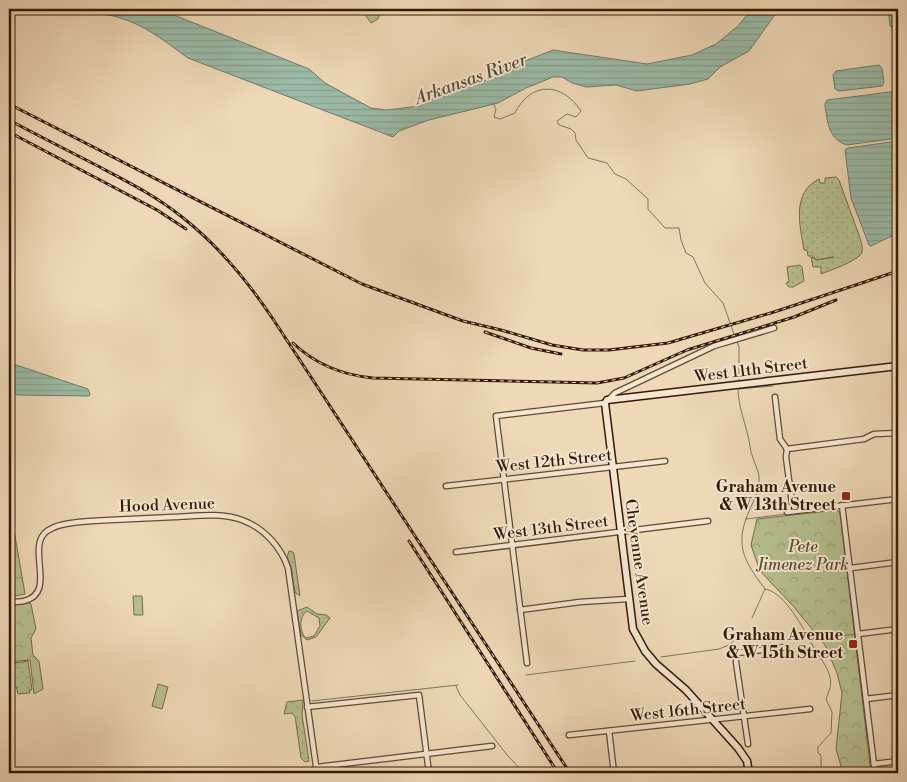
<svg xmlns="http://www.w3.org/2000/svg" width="907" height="782" font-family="'Libre Bodoni',serif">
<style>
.grass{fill:url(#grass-dots);stroke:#766c4a;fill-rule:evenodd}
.park{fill:url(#park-crowns);stroke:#766c4a}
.pitch{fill:#b6bf90;stroke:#766c4a}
.water{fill:url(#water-rules);stroke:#727a67}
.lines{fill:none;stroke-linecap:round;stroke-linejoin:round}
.stream{stroke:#727a67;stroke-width:1}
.street-casing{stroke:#634932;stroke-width:7}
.secondary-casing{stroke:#351905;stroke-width:9}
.street{stroke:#f4e6d0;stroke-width:4.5}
.secondary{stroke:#f4e6d0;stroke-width:6}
.rail-casing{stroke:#351905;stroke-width:3}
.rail{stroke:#f4e6d0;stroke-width:1;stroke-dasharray:4;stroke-linecap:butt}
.poi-dot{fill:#8f2418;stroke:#f4e6d0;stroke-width:2}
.labels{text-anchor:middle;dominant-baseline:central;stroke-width:4;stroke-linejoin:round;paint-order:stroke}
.street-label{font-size:16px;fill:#351905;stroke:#f4e6d0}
.poi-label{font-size:16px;font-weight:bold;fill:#351905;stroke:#f4e6d0;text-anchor:end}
.park-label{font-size:16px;font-style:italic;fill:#5c4b2f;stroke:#f4e6d0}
.water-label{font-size:18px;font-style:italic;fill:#544a36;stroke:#f4e6d0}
</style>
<defs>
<pattern id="grass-dots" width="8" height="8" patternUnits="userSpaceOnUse" patternTransform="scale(1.25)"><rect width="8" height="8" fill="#b6bf90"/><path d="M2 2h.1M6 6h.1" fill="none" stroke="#9da47b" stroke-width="1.8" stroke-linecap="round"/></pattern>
<pattern id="park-crowns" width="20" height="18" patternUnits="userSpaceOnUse" patternTransform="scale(1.25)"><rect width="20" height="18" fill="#b6bf90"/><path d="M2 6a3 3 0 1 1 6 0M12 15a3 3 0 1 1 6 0" fill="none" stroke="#9da47b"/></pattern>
<pattern id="water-rules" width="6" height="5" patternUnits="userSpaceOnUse" patternTransform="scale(1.25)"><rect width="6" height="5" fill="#9bbba8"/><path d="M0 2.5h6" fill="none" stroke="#86a08f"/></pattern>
</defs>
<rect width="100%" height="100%" fill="#eed8b7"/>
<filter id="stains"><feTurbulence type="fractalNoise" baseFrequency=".004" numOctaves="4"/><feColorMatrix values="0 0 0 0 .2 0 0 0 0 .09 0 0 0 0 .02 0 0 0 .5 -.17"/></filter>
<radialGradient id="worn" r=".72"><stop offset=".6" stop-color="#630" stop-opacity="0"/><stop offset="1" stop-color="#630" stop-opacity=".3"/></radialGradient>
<g class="grass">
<path d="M836 177 839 180 859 235C861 241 864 249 861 254 855 262 831 270 821 274V267H813L811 257 817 260 834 257 817 260 812 256H808L807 250H804C800 226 791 193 819 179L820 183H825V178Z"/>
<polygon points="800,265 802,267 804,281 793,287 789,287 786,283 789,282 787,267"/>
<polygon points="289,551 293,552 294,554 300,596 295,592 291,567 287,557"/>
<path d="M307 607 317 614 326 615 330 618 316 637 307 640 301 635 297 611ZM307 611 319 618 320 626 314 636 306 638C299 632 299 616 307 611Z"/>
<polygon points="28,661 32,690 29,690 30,693 18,694 16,686 9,687 9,664"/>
<polygon points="303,700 302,715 309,761 305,762 301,758 295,716 291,713 284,714 287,702"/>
</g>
<g class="park">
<polygon points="837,510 840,513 871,773 843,773 836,749 842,693 837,673 825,645 794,607 760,571 751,545 757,519"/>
<polygon points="14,530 25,594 9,597 9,531"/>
<polygon points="28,603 31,604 36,629 31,638 33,655 39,661 43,689 34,694 30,660 9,662 9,605"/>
</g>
<g class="pitch">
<polygon points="361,9 381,9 378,19 371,23"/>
<polygon points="133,596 142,596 143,615 134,615"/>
<polygon points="158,684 168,687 162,709 152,706"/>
</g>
<g class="water">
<path d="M45 9H159L309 69 325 83 371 108 386 110 420 106 444 93 489 79 520 63 553 50 647 64 692 55 716 44 738 26 752 9H779L749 51 720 67 708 79 690 84 637 91 616 85 586 87 572 83 562 77H553L526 88 498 103 429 120 399 131 393 137 188 58C170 45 150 29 129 21 119 17 106 14 95 13 79 10 61 14 45 9Z"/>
<polygon points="888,9 898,9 898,32 890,26"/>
<polygon points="879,65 882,68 884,83 882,86 839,91 835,89 833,75 836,71"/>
<path d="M898 91V138L847 145C831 140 828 127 826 112 825 107 824 104 827 100Z"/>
<polygon points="898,141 898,233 871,246 869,245 851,198 845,150 848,148"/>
<polygon points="13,364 88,389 90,394 89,396 17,395 14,392 9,367"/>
</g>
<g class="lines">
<g class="stream">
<path d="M493 103 496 109 494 117 500 119 515 113C531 81 562 82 581 111L576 117 567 114 557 121 559 125 571 129 575 133 576 140 588 158 607 163 615 174 626 179 648 199V209L665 228H679L681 240 686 253 693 257 705 283 723 303 735 337"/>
<polyline points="736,340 739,347 739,381"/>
<path d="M738 388C738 405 744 419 748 436 750 443 750 451 753 458 755 465 758 469 759 476 760 488 755 498 750 509 734 544 743 560 765 589 785 592 804 630 813 646 819 657 827 665 830 677 832 684 829 692 826 699L832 712 831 733 818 747V753L821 755V773"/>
<polyline points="739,389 773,386"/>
<polyline points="746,519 787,514"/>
<polyline points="752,618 765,589"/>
<polyline points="810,640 857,634"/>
<polyline points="661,657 719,649 729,645 744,632"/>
<polyline points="526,675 635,661"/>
<polyline points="456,686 460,695 508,756 524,773"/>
<polyline points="312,701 458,685"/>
</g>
<g class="street-casing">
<g id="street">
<polyline points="775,397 780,439 787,449"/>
<polyline points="787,449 864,439 874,434 898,433"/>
<polyline points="787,449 786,457 793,511"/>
<polyline points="446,486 665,461"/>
<polyline points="842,505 875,773"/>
<polyline points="787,512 898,499"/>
<polyline points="456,552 708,521"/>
<polyline points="851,568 898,562"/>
<path d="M9 602C14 602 19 602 24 601 58 593 25 547 47 531 52 528 56 526 61 525 77 521 94 521 110 520 131 519 153 518 174 517 197 516 221 512 242 520 264 528 281 547 288 568L317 773"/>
<polyline points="520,610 580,602 628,599"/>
<polyline points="858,634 898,629"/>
<polyline points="527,663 496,416 605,403 615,393 714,346 774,328"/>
<polyline points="866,699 898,695"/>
<polyline points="307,707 419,695 429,773"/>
<polyline points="609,731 614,773"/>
<polyline points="569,735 810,709"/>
<polyline points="9,744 12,773"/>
<polyline points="748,744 736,662 737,653 787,647"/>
<polyline points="874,764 898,761"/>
<polyline points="317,767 492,746"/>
</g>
</g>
<g class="secondary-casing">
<g id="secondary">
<polyline points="607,400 898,366"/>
<polyline points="605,403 633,629 645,651 656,664 686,690 738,748 747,761 749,773"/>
</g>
</g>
<use href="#street" class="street"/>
<use href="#secondary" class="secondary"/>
<g class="rail-casing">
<g id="rail">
<polyline points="9,104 362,284 463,321 501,330 552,345 583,350 609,350 668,343 774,312 898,271"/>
<path d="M9 120C37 135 65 149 94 164 124 180 155 195 182 217 219 246 247 280 273 319L570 773"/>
<polyline points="9,132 157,210 186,229"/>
<polyline points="485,332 531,348 561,354"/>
<path d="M293 343C316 365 342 375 373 378L597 383 624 378 687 350 794 317 836 300"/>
<polyline points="409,541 558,773"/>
</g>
</g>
<use href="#rail" class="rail"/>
</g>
<g class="poi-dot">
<rect x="841" y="491" width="10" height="10" rx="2.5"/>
<rect x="848" y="639" width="10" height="10" rx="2.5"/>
</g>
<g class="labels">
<g class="street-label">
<text transform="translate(751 370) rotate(-7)">West 11th Street</text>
<text transform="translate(554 461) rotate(-6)">West 12th Street</text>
<text transform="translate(167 505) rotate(-2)">Hood Avenue</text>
<text transform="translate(551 528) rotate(-7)">West 13th Street</text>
<text transform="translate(639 562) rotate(82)">Cheyenne Avenue</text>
<text transform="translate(688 710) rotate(-6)">West 16th Street</text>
</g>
<g class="poi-label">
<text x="836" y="487">Graham Avenue<tspan x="836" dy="18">&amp; W 13th Street</tspan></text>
<text x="843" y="635">Graham Avenue<tspan x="843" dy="18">&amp; W 15th Street</tspan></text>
</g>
<g class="park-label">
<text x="803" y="547">Pete<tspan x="803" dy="18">Jimenez Park</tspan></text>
</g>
<g class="water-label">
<text transform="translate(471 79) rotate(-20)">Arkansas River</text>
</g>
</g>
<rect width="907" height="782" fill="none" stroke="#eed8b7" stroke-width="30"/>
<rect x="10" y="10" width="887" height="762" fill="none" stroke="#351905" stroke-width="2.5"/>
<rect x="15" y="15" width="877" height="752" fill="none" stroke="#351905"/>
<rect width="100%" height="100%" filter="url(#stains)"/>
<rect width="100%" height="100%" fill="url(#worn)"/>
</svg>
